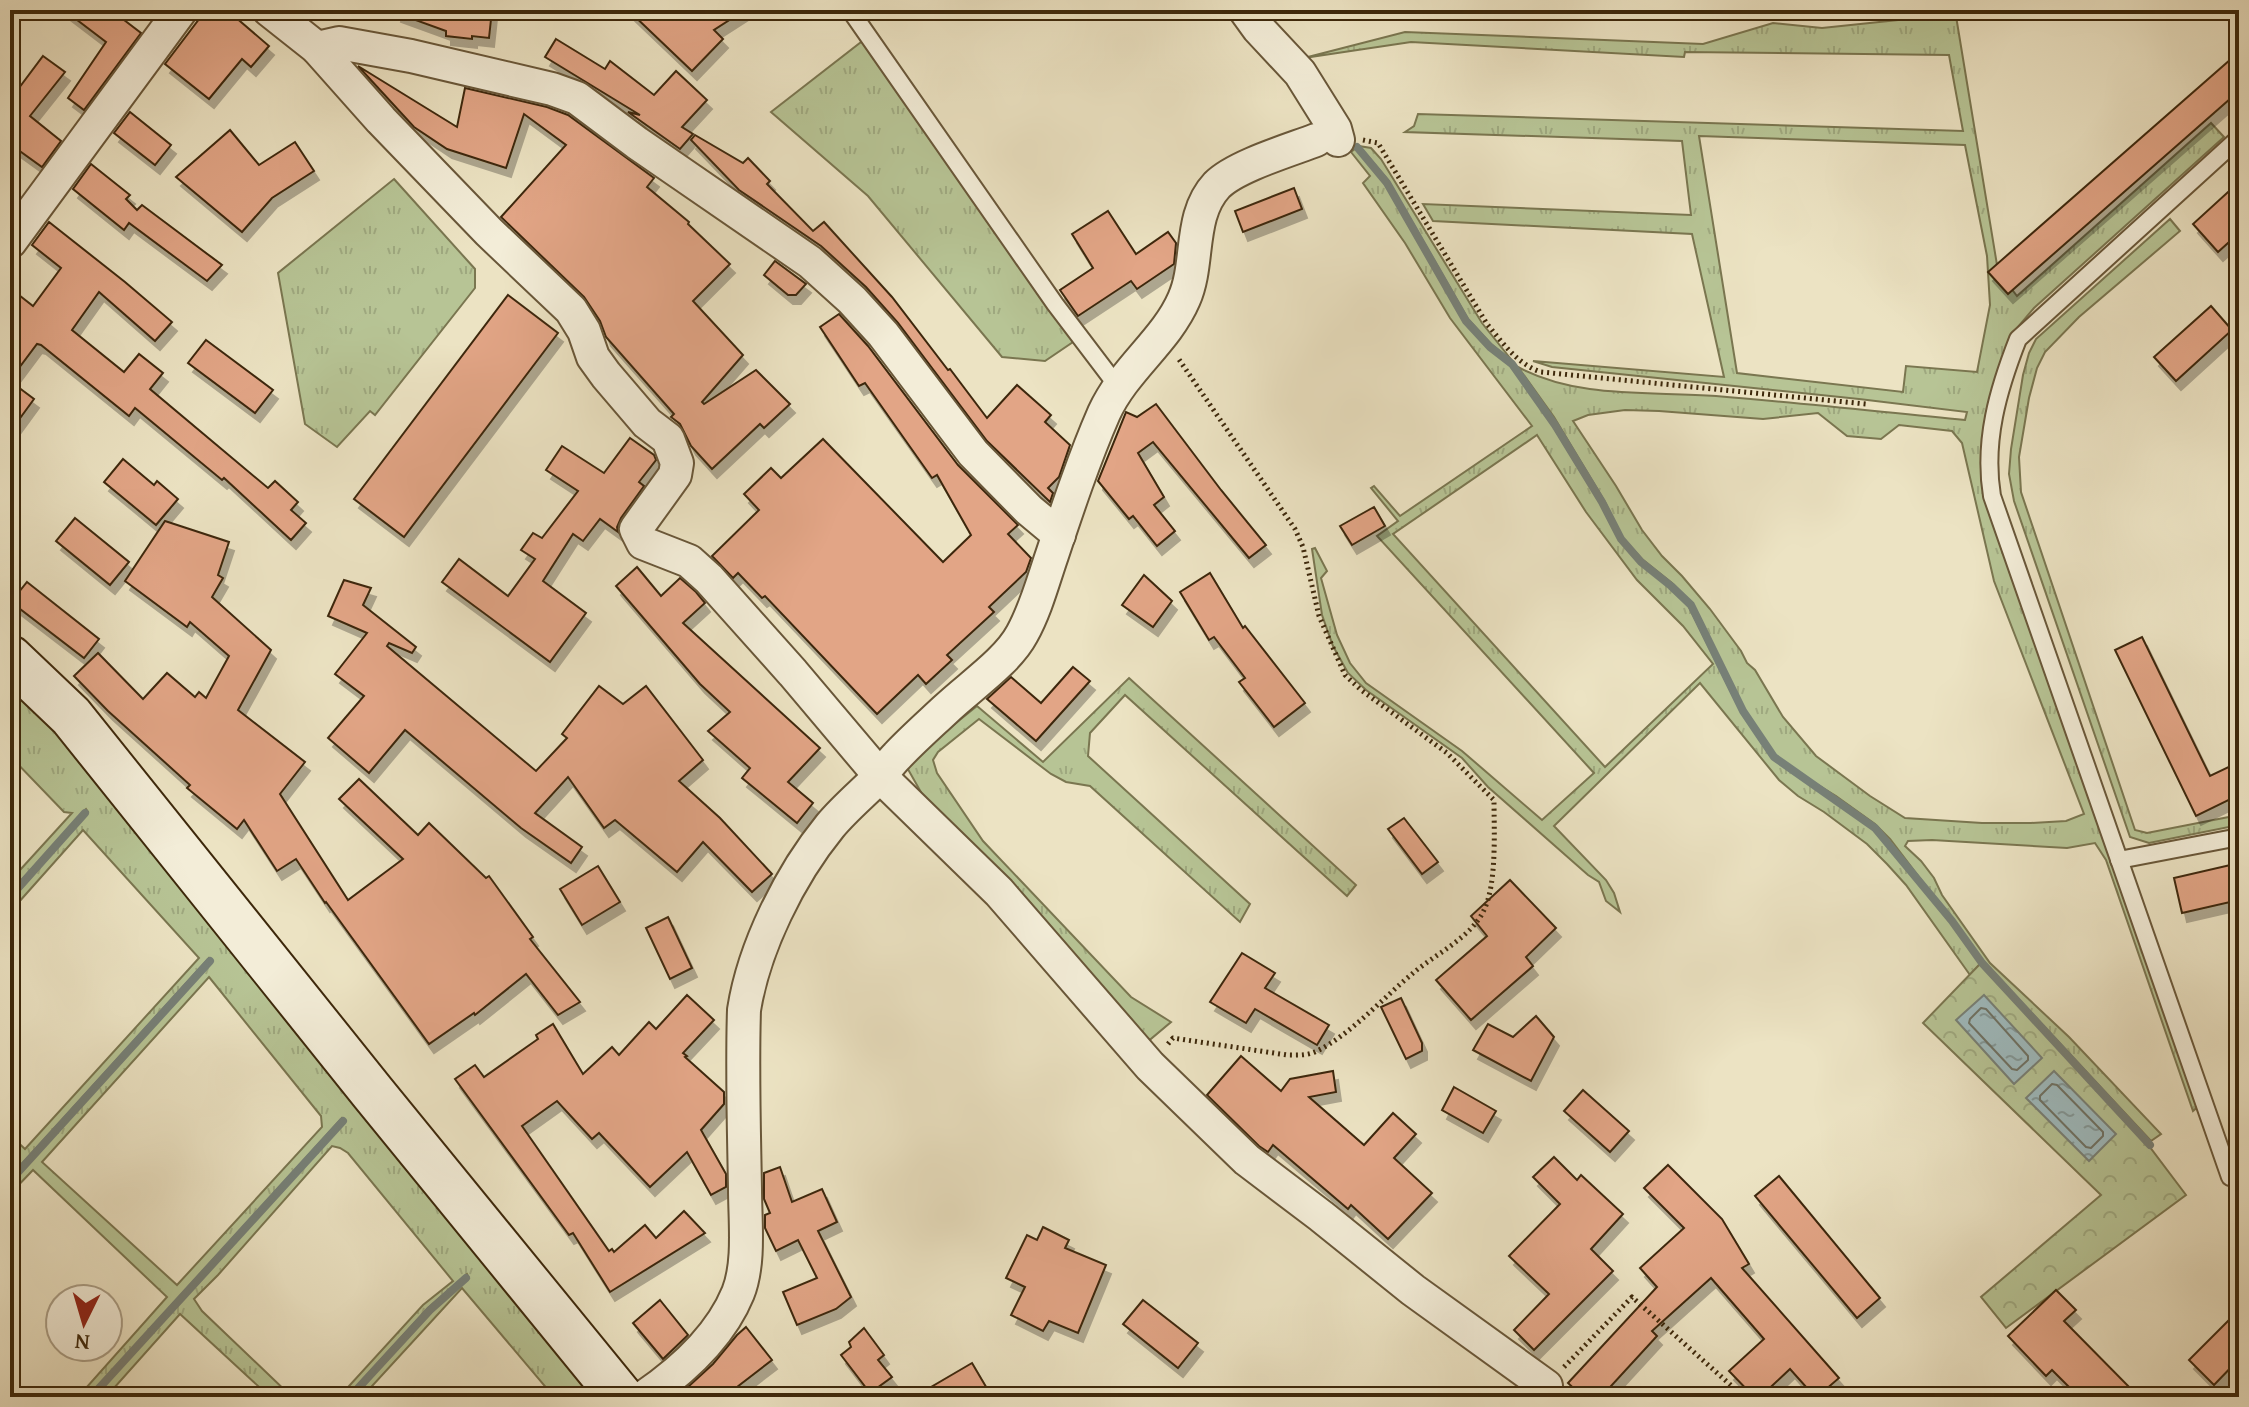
<svg xmlns="http://www.w3.org/2000/svg" width="2249" height="1407" font-family="'Gentium Book Plus',serif">
<style>
.grass{fill:url(#grass-tufts);stroke:#7a7650;stroke-width:2;fill-rule:evenodd}
.forest{fill:url(#forest-crowns);stroke:#7a7650;stroke-width:2}
.water{fill:url(#water-ripples);stroke:#778077;stroke-width:2}
.lines{fill:none;stroke-linecap:round;stroke-linejoin:round}
.shore{stroke:#6e7265;stroke-width:2}
.stream{stroke:#778077;stroke-width:8}
.building{fill:#e2a586;stroke:#3d280b;stroke-width:2;filter:url(#shadow)}
.lane-casing{stroke:#695739;stroke-width:20}
.street-casing{stroke:#695739;stroke-width:36}
.secondary-casing{stroke:#3d280b;stroke-width:48}
.path{stroke:#3d280b;stroke-width:5;stroke-dasharray:2 4;stroke-linecap:butt}
.lane{stroke:#f3edd8;stroke-width:16}
.street{stroke:#f3edd8;stroke-width:32}
.secondary{stroke:#f3edd8;stroke-width:44}
</style>
<defs>
<pattern id="grass-tufts" width="24" height="20" patternUnits="userSpaceOnUse" patternTransform="scale(2)"><rect width="24" height="20" fill="#b7c495"/><path d="M3 7l-1-3M5 7V3M7 7l1-3M15 17l-1-3M17 17v-4M19 17l1-3" fill="none" stroke="#9ea87f"/></pattern>
<pattern id="forest-crowns" width="20" height="18" patternUnits="userSpaceOnUse" patternTransform="scale(2)"><rect width="20" height="18" fill="#b7c495"/><path d="M2 6a3 3 0 1 1 6 0M12 15a3 3 0 1 1 6 0" fill="none" stroke="#9ea87f"/></pattern>
<pattern id="water-ripples" width="26" height="14" patternUnits="userSpaceOnUse" patternTransform="scale(2)"><rect width="26" height="14" fill="#9ebbbf"/><path d="M2 4q2-2 4 0t4 0M15 11q2-2 4 0t4 0" fill="none" stroke="#829899"/></pattern>
<filter id="shadow"><feDropShadow dx="5" dy="9" stdDeviation="0" flood-color="#0004"/></filter>
</defs>
<rect width="100%" height="100%" fill="#ece3c3"/>
<filter id="stains"><feTurbulence type="fractalNoise" baseFrequency=".0025" numOctaves="4"/><feColorMatrix values="0 0 0 0 .2 0 0 0 0 .09 0 0 0 0 .02 0 0 0 .5 -.17"/></filter>
<radialGradient id="worn" r=".72"><stop offset=".6" stop-color="#630" stop-opacity="0"/><stop offset="1" stop-color="#630" stop-opacity=".3"/></radialGradient>
<g class="grass">
<path d="M1955 10 1998 271 2017 296 2211 123 2224 137 2034 308 2017 328 2008 343 1984 451 2199 1106 2193 1111 2106 860 2095 843 2067 848 1932 840 1908 841 1905 846 1921 861 1934 878 1942 895 1990 963 2069 1037 2161 1134 2151 1141 1983 961 1890 839 1875 824 1836 796 1794 770 1774 754 1744 709 1693 604 1672 583 1642 559 1620 535 1605 502 1554 417 1518 367C1578 399 1649 391 1716 396 1799 403 1882 412 1965 420L1967 412 1859 399 1552 367 1533 361 1724 377 1692 234 1433 221 1423 204 1691 215 1682 141 1405 132 1414 126 1418 114 1963 131 1949 55 1685 52 1684 57 1411 42 1304 58 1405 32 1703 44 1773 23 1822 28 1927 17ZM1699 136 1965 145 1987 256 1990 305 1977 372 1906 366 1903 392 1737 373ZM1625 410 1659 411 1763 419 1818 413 1847 436 1881 439 1899 425 1952 431 1962 443 1994 581 2084 814 2066 821 2031 823H1982L1905 818 1870 796 1816 756 1783 717 1755 670 1747 663 1741 651 1710 609 1682 576 1662 556 1642 530 1616 486 1573 421 1588 415Z"/>
<polygon points="865,39 1072,335 1073,342 1045,361 1002,357 868,196 771,112"/>
<polygon points="1359,146 1371,148 1381,159 1482,323 1514,363 1490,343 1468,319 1388,180"/>
<path d="M1356 148 1385 184 1464 322 1489 348 1511 366 1553 426 1600 503 1619 540 1640 564 1670 587 1689 607 1741 712 1772 758 1874 829 1951 922 1980 964 1970 975 1906 885 1887 864 1867 844 1824 812 1798 796 1779 780 1700 683 1554 826 1606 880 1614 893 1620 912 1606 901 1599 882 1588 875 1488 787 1462 758 1366 690 1348 673 1333 646 1322 615 1312 549 1315 548 1327 571 1321 578 1337 635 1350 663 1366 683 1462 751 1542 820 1594 773 1377 536 1398 521 1371 488 1374 486 1400 516 1532 426 1450 318 1405 243 1363 183 1370 176 1351 152ZM1537 435 1586 512 1637 580 1683 626 1713 664 1605 767 1393 534Z"/>
<polygon points="394,179 475,269 475,288 375,415 370,411 337,447 305,424 278,273"/>
<polygon points="2170,219 2180,231 2079,317 2045,352 2037,368 2029,398 2019,457 2021,492 2135,830 2147,833 2239,815 2239,825 2149,843 2130,837 2014,501 2009,474 2011,449 2023,375 2029,353 2036,339"/>
<polygon points="1129,678 1356,885 1347,896 1125,695 1090,733 1088,756 1250,904 1240,922 1090,786 1066,782 1051,774 979,719 938,752 933,760 937,773 983,841 1131,997 1171,1022 1146,1043 922,794 905,764 977,706 1043,762"/>
<path d="M10 681 50 720 595 1397H554L462 1288 362 1397H351L432 1311 469 1278 467 1274 428 1308 347 1397H339L423 1305 453 1281 348 1153 340 1148 332 1146 218 1275 194 1299 202 1311 292 1397H270L180 1314 106 1397H94L182 1297 345 1121 342 1118 88 1397H78L167 1297 33 1170 10 1194V1184L212 961 209 958 10 1177V1169L15 1162 10 1157V1135L25 1149 199 958 83 830 10 912V901L88 812 86 809 10 893V881L72 813 64 812 10 756ZM209 977 321 1116 322 1127 177 1285 42 1162Z"/>
</g>
<polygon class="forest" points="1980,964 2149,1146 2186,1195 2006,1328 1981,1297 2101,1195 1923,1023"/>
<g class="water">
<polygon points="1984,995 2042,1058 2014,1084 1956,1020"/>
<polygon points="2054,1071 2116,1134 2089,1161 2026,1098"/>
</g>
<g class="lines">
<g class="shore">
<polygon points="1981,1008 1986,1009 2028,1056 2028,1060 2017,1070 2012,1069 1969,1023 1970,1019"/>
<polygon points="2052,1084 2057,1085 2103,1132 2103,1136 2091,1148 2086,1147 2040,1100 2040,1096"/>
</g>
<g class="stream">
<polyline points="1357,147 1387,183 1466,321 1490,347 1512,364 1555,425 1602,502 1621,539 1641,562 1671,586 1691,605 1743,711 1774,757 1875,828 1952,921 1982,963 2150,1145"/>
<polyline points="10,897 85,813"/>
<polyline points="10,1181 210,961"/>
<polyline points="91,1397 343,1121"/>
<polyline points="350,1397 430,1310 466,1278"/>
</g>
</g>
<g class="building">
<polygon points="64,10 111,10 141,33 84,110 68,98 106,42"/>
<polygon points="206,10 227,10 269,46 251,67 242,59 209,99 165,64"/>
<polygon points="397,10 492,10 489,38 472,36 472,39 446,36 446,31 396,13"/>
<polygon points="628,10 745,10 714,30 723,39 692,71"/>
<polygon points="556,39 605,69 610,61 654,95 676,71 707,100 682,127 693,134 680,149 628,112 640,115 545,57"/>
<polygon points="2239,52 2239,91 2008,294 1988,272"/>
<polygon points="43,56 65,72 30,116 61,141 42,167 10,144 10,100"/>
<polygon points="358,66 457,127 465,88 547,107 568,115 654,178 647,187 689,222 688,224 730,264 693,301 743,355 702,402 704,404 756,370 790,404 764,428 760,424 712,469 691,446 680,424 671,417 674,414 606,337 600,321 584,297 501,217 566,145 524,114 506,168 447,149 414,127"/>
<polygon points="130,112 171,145 155,165 114,133"/>
<polygon points="230,130 259,165 295,142 314,171 272,198 242,232 176,177"/>
<polygon points="695,135 743,163 748,158 770,181 767,184 813,231 824,222 892,297 948,370 950,369 987,418 1017,385 1051,415 1045,422 1070,445 1059,477 1048,488 1053,493 1050,502 987,441 898,323 866,287 821,246 739,190 691,140"/>
<polygon points="91,164 130,195 126,199 137,210 142,205 222,265 207,281 129,223 124,230 73,189"/>
<polygon points="2239,182 2239,233 2218,252 2193,224"/>
<polygon points="1294,188 1302,209 1243,232 1235,211"/>
<polygon points="1108,211 1136,254 1168,232 1176,243 1174,264 1137,289 1131,281 1078,316 1060,290 1093,268 1072,234"/>
<polygon points="49,222 125,282 172,322 155,341 99,292 72,330 124,372 139,354 163,373 150,389 268,488 275,481 298,502 291,510 306,523 291,540 224,478 222,480 135,408 129,416 41,345 37,344 10,380 10,288 33,306 61,268 32,245"/>
<polygon points="775,261 806,284 796,295 788,295 764,275"/>
<polygon points="508,295 558,333 404,537 354,499"/>
<polygon points="2211,306 2232,330 2176,381 2154,357"/>
<polygon points="839,314 868,346 958,465 1018,525 1008,534 1031,558 1026,572 989,607 994,612 947,655 952,660 926,684 918,675 877,714 765,596 762,598 738,573 733,578 712,556 759,510 744,494 771,468 781,478 823,439 943,562 971,535 937,475 932,478 865,383 859,386 820,327"/>
<polygon points="206,340 273,390 255,413 188,363"/>
<polygon points="10,381 34,399 10,432"/>
<polygon points="1156,404 1221,490 1266,545 1249,558 1153,442 1138,453 1164,497 1154,505 1175,531 1157,546 1133,516 1129,519 1098,481 1126,412 1137,417"/>
<polygon points="630,438 654,455 656,460 639,482 644,486 621,518 617,527 618,532 600,519 583,541 573,534 543,581 586,613 550,662 442,582 459,559 508,596 535,559 521,550 533,533 542,538 578,491 546,470 562,446 604,473"/>
<polygon points="123,459 154,485 157,481 178,499 156,525 104,482"/>
<polygon points="1374,507 1385,526 1352,545 1340,526"/>
<polygon points="75,518 129,562 110,585 56,541"/>
<polygon points="165,521 229,542 218,575 223,578 212,597 271,650 238,710 305,762 280,794 348,900 403,859 339,799 359,779 418,835 429,823 486,878 489,876 533,937 530,939 580,1002 558,1015 526,974 475,1015 474,1013 429,1044 326,902 325,903 296,859 277,871 244,820 237,829 187,788 190,785 108,711 74,676 98,653 143,699 167,673 195,697 199,692 206,698 229,656 190,622 187,627 125,581"/>
<polygon points="637,567 661,596 680,578 696,592 705,603 683,623 820,748 788,782 813,803 797,823 742,778 750,768 708,731 730,712 700,684 616,586"/>
<polygon points="1210,573 1243,628 1245,626 1305,703 1274,727 1239,682 1245,678 1214,637 1209,640 1180,592"/>
<polygon points="1144,575 1172,601 1153,627 1122,605"/>
<polygon points="344,580 371,588 363,605 416,647 412,653 389,643 387,646 536,771 567,738 562,734 599,686 623,704 646,686 703,760 679,781 720,818 772,874 752,892 703,842 677,872 615,820 604,828 568,777 535,813 582,847 571,863 521,828 405,730 369,773 328,738 364,696 335,674 367,633 328,616"/>
<polygon points="27,582 99,639 84,658 11,602"/>
<polygon points="2142,637 2210,776 2239,762 2239,795 2196,816 2115,650"/>
<polygon points="1073,667 1090,681 1036,741 987,699 1011,677 1041,703"/>
<polygon points="1404,818 1438,862 1422,874 1388,829"/>
<polygon points="2239,863 2239,900 2182,913 2174,878"/>
<polygon points="598,866 620,902 582,925 560,889"/>
<polygon points="1510,880 1556,928 1526,957 1533,966 1471,1020 1436,980 1487,936 1471,916"/>
<polygon points="668,917 692,968 670,979 646,928"/>
<polygon points="1242,953 1275,973 1265,988 1329,1025 1317,1045 1255,1009 1246,1023 1210,1002"/>
<polygon points="687,995 714,1020 683,1053 687,1056 685,1057 724,1092 724,1104 701,1130 726,1174 726,1187 711,1195 687,1152 650,1187 599,1133 592,1139 557,1101 522,1126 609,1251 612,1249 614,1252 645,1225 656,1238 684,1211 705,1233 610,1292 573,1233 569,1235 455,1079 475,1065 484,1077 538,1039 536,1035 553,1024 583,1074 612,1047 619,1055 649,1022 656,1029"/>
<polygon points="1401,998 1422,1043 1422,1051 1406,1059 1381,1007"/>
<polygon points="1536,1016 1554,1037 1531,1081 1473,1050 1488,1024 1513,1037"/>
<polygon points="1241,1056 1281,1091 1290,1079 1333,1071 1336,1092 1309,1097 1364,1145 1393,1113 1416,1134 1394,1158 1432,1193 1388,1239 1351,1205 1348,1209 1273,1145 1268,1152 1259,1146 1207,1095"/>
<polygon points="1454,1087 1496,1111 1483,1133 1442,1110"/>
<polygon points="1583,1090 1629,1131 1610,1152 1564,1111"/>
<polygon points="1554,1157 1577,1180 1581,1175 1623,1214 1591,1249 1613,1271 1534,1350 1514,1330 1549,1294 1509,1256 1560,1204 1533,1177"/>
<polygon points="1668,1165 1722,1219 1749,1264 1742,1268 1839,1378 1817,1397 1815,1397 1790,1369 1760,1397 1754,1397 1729,1371 1764,1339 1711,1278 1652,1331 1657,1336 1601,1397 1583,1397 1568,1383 1657,1287 1640,1268 1684,1228 1644,1188"/>
<polygon points="780,1167 792,1202 822,1189 837,1222 818,1231 851,1297 836,1309 797,1325 783,1292 817,1278 798,1240 776,1251 765,1228 765,1215 770,1213 764,1199 764,1173"/>
<polygon points="1779,1176 1880,1298 1857,1318 1755,1196"/>
<polygon points="1043,1227 1069,1240 1065,1248 1106,1265 1078,1333 1049,1321 1043,1331 1011,1315 1025,1287 1006,1278 1027,1235 1037,1240"/>
<polygon points="2056,1290 2076,1310 2064,1321 2139,1397 2079,1397 2052,1370 2046,1376 2008,1336"/>
<polygon points="660,1300 688,1335 663,1359 633,1323"/>
<polygon points="1143,1300 1198,1343 1178,1368 1123,1324"/>
<polygon points="2239,1310 2239,1359 2214,1385 2189,1360"/>
<polygon points="746,1327 772,1360 724,1397 697,1397 689,1386 713,1364 737,1335"/>
<polygon points="864,1328 884,1355 878,1360 892,1377 870,1393 841,1355 851,1347 849,1342"/>
<polygon points="972,1363 992,1397 914,1397"/>
</g>
<g class="lines">
<g class="lane-casing">
<g id="lane">
<polyline points="850,10 1055,304 1118,387"/>
<polyline points="2119,860 2239,837"/>
<path d="M2230 1177 1992 496C1983 441 1998 390 2018 339L2239 138"/>
</g>
</g>
<g class="street-casing">
<g id="street">
<polyline points="269,10 317,48 381,120 489,232 571,310 584,331 593,357 606,375 647,423 668,439 677,463 675,475 636,529 643,543 689,561 709,579 793,673 880,776 999,892 1150,1066 1247,1160 1321,1216 1413,1290 1546,1386"/>
<polyline points="1245,10 1258,28 1300,73 1335,129 1338,140"/>
<polyline points="317,48 339,43 411,56 552,89 577,98 637,143 810,262 852,300 883,334 973,453 1029,510 1059,535"/>
<polyline points="10,242 181,10"/>
<path d="M644 1397C682 1371 720 1337 738 1293 750 1263 745 1221 745 1189 744 1130 742 1070 744 1010 754 947 790 875 830 826 844 809 862 794 877 779 884 772 890 763 897 756 912 740 929 725 945 710 969 687 1007 662 1022 634 1036 609 1043 581 1052 555 1068 507 1084 459 1104 413 1124 369 1166 341 1184 299 1200 263 1188 216 1217 185 1236 166 1290 150 1316 140"/>
</g>
</g>
<g class="secondary-casing">
<polyline id="secondary" points="10,658 71,716 373,1093 621,1397"/>
</g>
<g class="path">
<path d="M1363 140 1378 143 1487 324C1503 343 1517 364 1541 372L1866 404"/>
<path d="M1168 1044 1173 1038 1287 1055C1297 1055 1307 1056 1317 1051 1350 1035 1383 998 1412 974 1435 954 1471 938 1484 910 1497 883 1494 831 1494 800L1447 753 1361 690 1345 675 1319 616 1303 547 1295 529 1178 358"/>
<polyline points="1564,1367 1632,1297 1744,1397"/>
</g>
<use href="#lane" class="lane"/>
<use href="#street" class="street"/>
<use href="#secondary" class="secondary"/>
</g>
<rect width="2249" height="1407" fill="none" stroke="#ece3c3" stroke-width="40"/>
<rect x="12" y="12" width="2225" height="1383" fill="none" stroke="#3d280b" stroke-width="4"/>
<rect x="20" y="20" width="2209" height="1367" fill="none" stroke="#3d280b" stroke-width="2"/>
<g transform="translate(84 1323) rotate(185)"><circle r="38" fill="#f3edd8" stroke="#aa9e86" stroke-width="2"/>
<path d="M0-6L14 30L0 20L-14 30Z" fill="#8f2418"/>
<text y="-12" font-size="22" font-weight="bold" text-anchor="middle" fill="#3d280b">N</text>
</g>
<rect width="100%" height="100%" filter="url(#stains)"/>
<rect width="100%" height="100%" fill="url(#worn)"/>
</svg>
